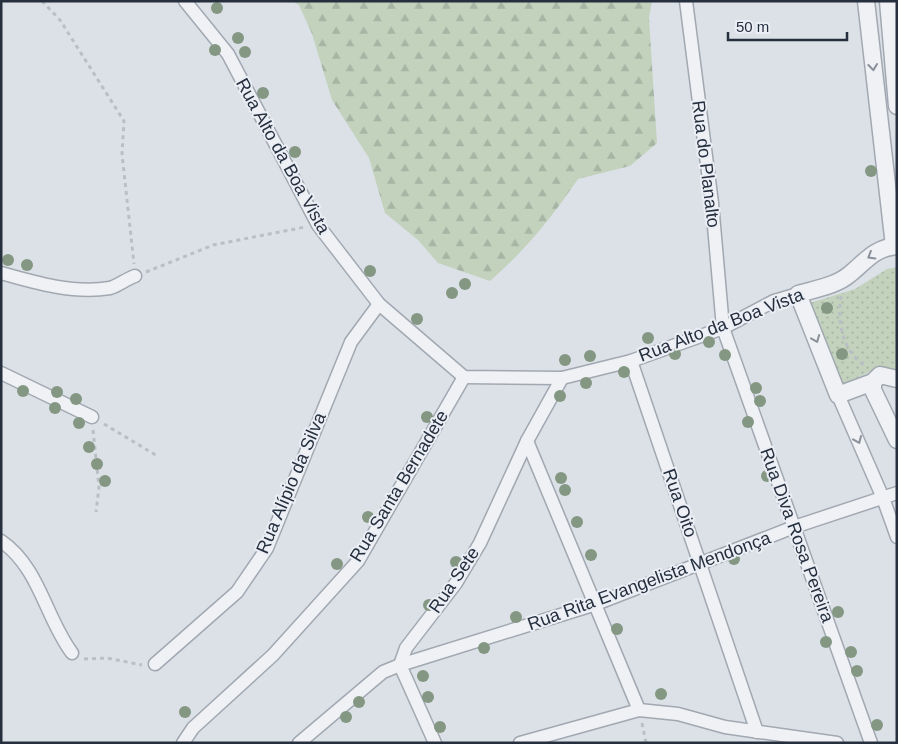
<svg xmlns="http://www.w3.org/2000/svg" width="898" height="744" font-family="Helvetica,sans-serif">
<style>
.green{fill:url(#green-dots)}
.forest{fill:url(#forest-firs)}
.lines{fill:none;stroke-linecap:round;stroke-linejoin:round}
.minor-casing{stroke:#a1a8b1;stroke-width:15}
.tertiary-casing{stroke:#a1a8b1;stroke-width:19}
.path{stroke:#babfc5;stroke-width:3;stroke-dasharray:4 4;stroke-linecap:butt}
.minor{stroke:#eff1f5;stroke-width:12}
.tertiary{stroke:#eff1f5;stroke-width:16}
.tree{fill:#839783}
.oneway{stroke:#8a909a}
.labels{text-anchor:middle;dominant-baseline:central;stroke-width:4;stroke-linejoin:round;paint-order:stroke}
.street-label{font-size:18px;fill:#252f3e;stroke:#ebeff5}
</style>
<defs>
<pattern id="green-dots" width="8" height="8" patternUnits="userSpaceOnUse" patternTransform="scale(1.25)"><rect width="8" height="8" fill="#c2d2bd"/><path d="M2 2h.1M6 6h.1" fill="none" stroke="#a7b5a4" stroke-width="1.8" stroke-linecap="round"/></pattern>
<pattern id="forest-firs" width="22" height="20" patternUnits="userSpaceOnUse" patternTransform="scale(1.25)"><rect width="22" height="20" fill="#c2d2bd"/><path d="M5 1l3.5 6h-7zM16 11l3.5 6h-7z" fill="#a7b5a4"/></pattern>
</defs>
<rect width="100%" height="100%" fill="#dce1e7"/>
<polygon class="green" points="897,267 897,370 881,367 843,384 810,303 855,289 887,269"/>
<path class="forest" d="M292 1H652L649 18 657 143 630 166 578 179C552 217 525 251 490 281L438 263 418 240 385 213 369 158 332 100 312 34 299 5Z"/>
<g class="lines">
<g class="minor-casing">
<g id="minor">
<polyline points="185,1 228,54 318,225 379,304 464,377 562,378 631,361 723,328 774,301 798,294"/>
<polyline points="686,1 712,203 723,328 871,743"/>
<path d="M1 273C36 283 74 294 110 288 118 286 126 279 135 276"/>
<polyline points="631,361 757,732"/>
<polyline points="1,373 92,417"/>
<polyline points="838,395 883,498 897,537"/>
<polyline points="527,441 639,710"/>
<path d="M1 541C40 568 45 617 72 653"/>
<polyline points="155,664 237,592 267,548 351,342 379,304"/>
<polyline points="400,665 406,648 456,583 480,543 527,441 562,378"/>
<polyline points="400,665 435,743"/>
<polyline points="183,743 193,728 273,655 358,561 464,377"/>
<polyline points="299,743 383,672 400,665 596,604 794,527 897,493"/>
<polyline points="520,743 639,710 678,714 725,727 837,743"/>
</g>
</g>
<g class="tertiary-casing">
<g id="tertiary">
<polyline points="866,1 894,246"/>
<polyline points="888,1 897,106"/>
<path d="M897 246C874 248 866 261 850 274 836 286 815 289 798 294L838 395 873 382 880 375 897 379"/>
<polyline points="873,382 873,390 897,440"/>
</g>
</g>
<g class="path">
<polyline points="42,1 60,20 124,121 122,154 134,264"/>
<polyline points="146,272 213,245 305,227"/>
<path d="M841 296C837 322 842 352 867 367"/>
<polyline points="104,424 159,457"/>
<polyline points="93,430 99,487 96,512"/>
<polyline points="84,659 107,658 142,665"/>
<polyline points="642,723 646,743"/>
</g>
<use href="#minor" class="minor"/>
<use href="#tertiary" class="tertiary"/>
</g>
<g class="tree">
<circle cx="217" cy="8" r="6"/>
<circle cx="238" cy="38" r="6"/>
<circle cx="215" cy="50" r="6"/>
<circle cx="245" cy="52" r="6"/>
<circle cx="263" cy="93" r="6"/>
<circle cx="295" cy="152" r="6"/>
<circle cx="871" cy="171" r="6"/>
<circle cx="8" cy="260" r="6"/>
<circle cx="27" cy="265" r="6"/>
<circle cx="370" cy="271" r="6"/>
<circle cx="465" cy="284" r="6"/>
<circle cx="452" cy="293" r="6"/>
<circle cx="827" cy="308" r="6"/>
<circle cx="417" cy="319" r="6"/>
<circle cx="648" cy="338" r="6"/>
<circle cx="709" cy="342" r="6"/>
<circle cx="675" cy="354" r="6"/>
<circle cx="842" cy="354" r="6"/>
<circle cx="725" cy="355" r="6"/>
<circle cx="590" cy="356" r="6"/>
<circle cx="565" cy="360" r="6"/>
<circle cx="624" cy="372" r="6"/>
<circle cx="586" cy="383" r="6"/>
<circle cx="756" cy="388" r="6"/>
<circle cx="23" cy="391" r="6"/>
<circle cx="57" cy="392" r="6"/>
<circle cx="560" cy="396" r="6"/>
<circle cx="76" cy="399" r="6"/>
<circle cx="760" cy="401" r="6"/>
<circle cx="55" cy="408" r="6"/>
<circle cx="427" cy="417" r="6"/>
<circle cx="748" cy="422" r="6"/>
<circle cx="79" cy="423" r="6"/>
<circle cx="89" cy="447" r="6"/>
<circle cx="97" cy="464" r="6"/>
<circle cx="767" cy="476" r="6"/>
<circle cx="561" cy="478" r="6"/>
<circle cx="105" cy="481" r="6"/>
<circle cx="565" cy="490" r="6"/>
<circle cx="368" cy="517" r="6"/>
<circle cx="577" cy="522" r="6"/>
<circle cx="591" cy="555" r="6"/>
<circle cx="734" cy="559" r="6"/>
<circle cx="456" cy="562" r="6"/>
<circle cx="337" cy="564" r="6"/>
<circle cx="429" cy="605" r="6"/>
<circle cx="838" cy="612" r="6"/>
<circle cx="516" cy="617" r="6"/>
<circle cx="617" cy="629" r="6"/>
<circle cx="826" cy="642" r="6"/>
<circle cx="484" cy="648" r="6"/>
<circle cx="851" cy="652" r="6"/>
<circle cx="857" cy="671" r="6"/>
<circle cx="423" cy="676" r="6"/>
<circle cx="661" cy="694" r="6"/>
<circle cx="428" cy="697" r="6"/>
<circle cx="359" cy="702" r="6"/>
<circle cx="185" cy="712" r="6"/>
<circle cx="346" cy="717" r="6"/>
<circle cx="877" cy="725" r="6"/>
<circle cx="440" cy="727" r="6"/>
</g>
<defs><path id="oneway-chevron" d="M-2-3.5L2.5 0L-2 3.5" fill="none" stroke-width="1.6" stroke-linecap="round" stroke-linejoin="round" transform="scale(1.25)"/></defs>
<g class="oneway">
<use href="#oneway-chevron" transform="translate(873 67) rotate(84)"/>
<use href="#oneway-chevron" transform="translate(871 256) rotate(149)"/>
<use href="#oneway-chevron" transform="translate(816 339) rotate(68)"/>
<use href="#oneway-chevron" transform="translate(858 440) rotate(67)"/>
</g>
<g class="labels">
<g class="street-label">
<text transform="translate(283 156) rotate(61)">Rua Alto da Boa Vista</text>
<text transform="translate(706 164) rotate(83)">Rua do Planalto</text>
<text transform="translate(721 325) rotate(-21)">Rua Alto da Boa Vista</text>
<text transform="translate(291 483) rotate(-67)">Rua Alípio da Silva</text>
<text transform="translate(399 486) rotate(-59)">Rua Santa Bernadete</text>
<text transform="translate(680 503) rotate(71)">Rua Oito</text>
<text transform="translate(797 535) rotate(70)">Rua Diva Rosa Pereira</text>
<text transform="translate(454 580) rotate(-56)">Rua Sete</text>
<text transform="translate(649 581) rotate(-20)">Rua Rita Evangelista Mendonça</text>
</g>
</g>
<rect width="898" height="744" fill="none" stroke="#252f3e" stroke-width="5"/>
<path d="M728 32v8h119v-8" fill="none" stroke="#252f3e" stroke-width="2.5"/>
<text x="736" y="32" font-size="15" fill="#252f3e" stroke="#ebeff5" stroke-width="4" paint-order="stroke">50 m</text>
</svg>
